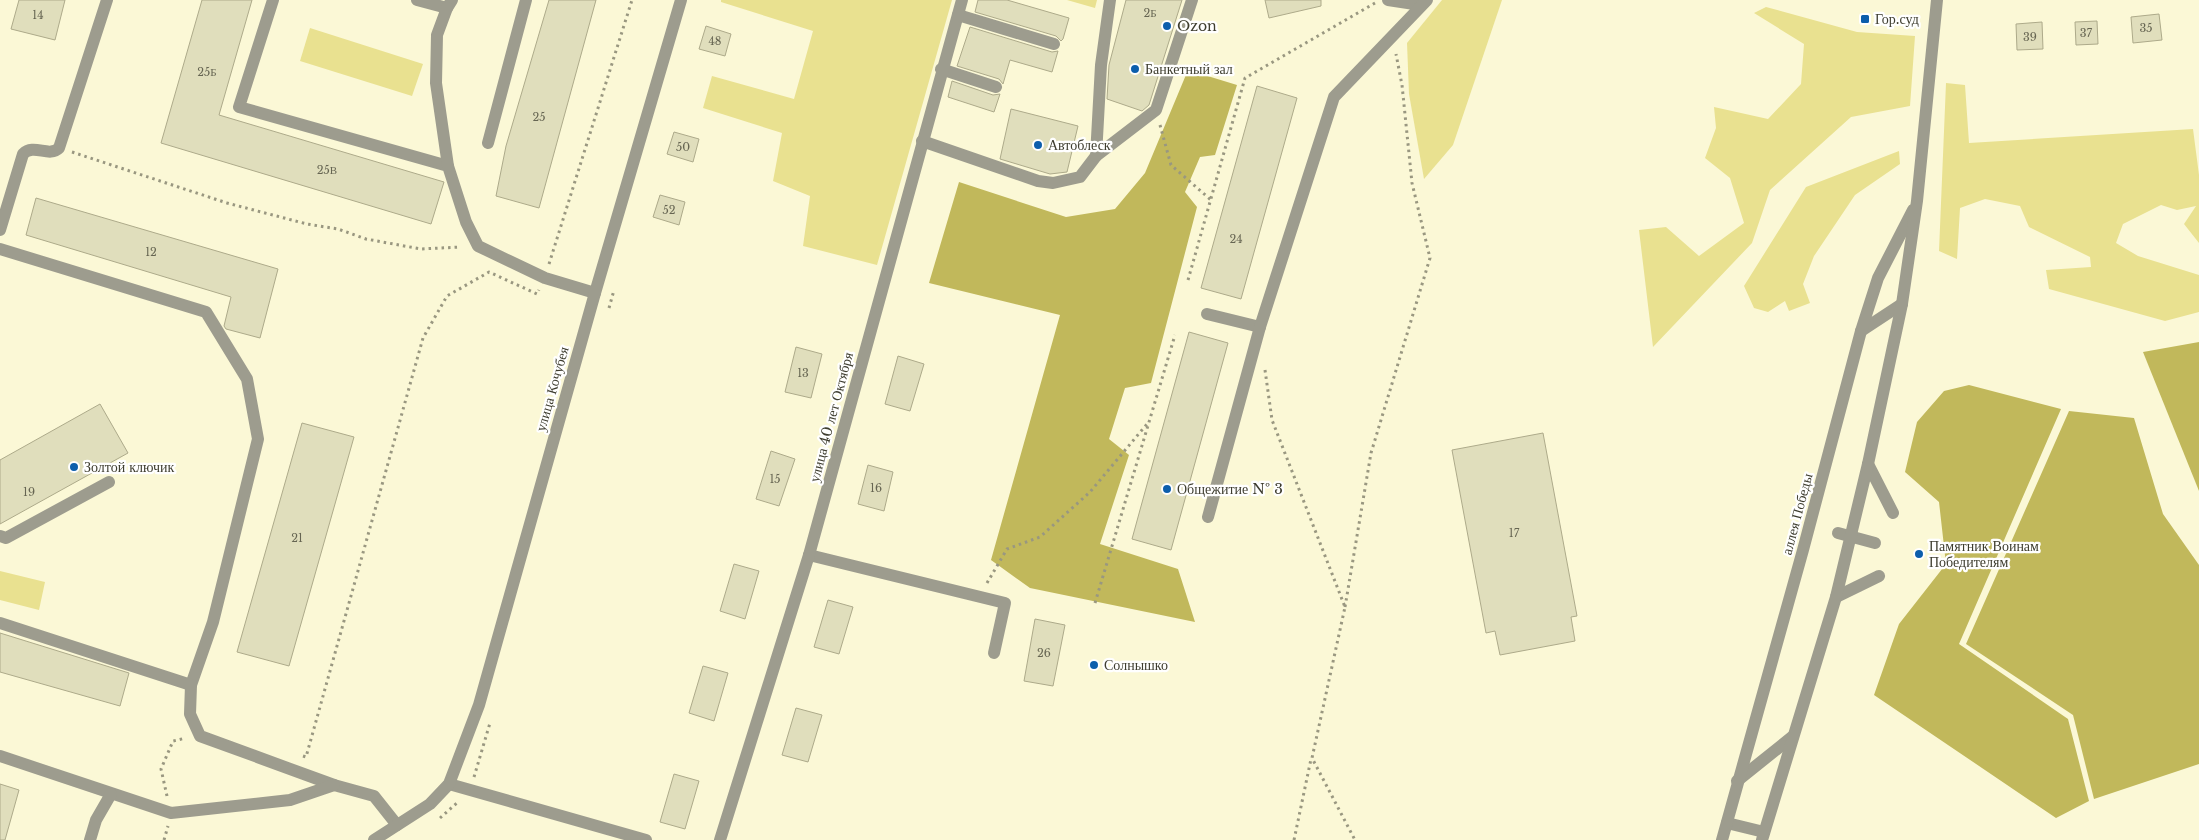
<svg xmlns="http://www.w3.org/2000/svg" width="2199" height="840" font-family="'Libre Baskerville',serif">
<style>
.green{fill:#e9e190}
.forest{fill:#c1b85b}
.building{fill:#e0debc;stroke:#adaa8a}
.lines{fill:none;stroke-linecap:round;stroke-linejoin:round}
.path{stroke:#999780;stroke-width:3;stroke-dasharray:2.5 4;stroke-linecap:butt}
.minor{stroke:#9d9c8e;stroke-width:12}
.poi-dot{fill:#0c5eac;stroke:#fff;stroke-width:2}
.labels{text-anchor:middle;dominant-baseline:central;stroke-width:4.5;stroke-linejoin:round;paint-order:stroke}
.number-label{font-size:11px;fill:#666552}
.poi-label{font-size:14px;fill:#3e3d2f;stroke:#fff;text-anchor:start}
.street-label{font-size:14px;fill:#3e3d2f;stroke:#fff}
</style>
<rect width="100%" height="100%" fill="#fbf8d6"/>
<g class="green">
<polygon points="721,0 952,0 877,265 803,246 810,196 773,181 782,133 703,108 712,76 794,99 813,31 721,2"/>
<polygon points="1067,0 1097,0 1095,8"/>
<polygon points="1442,0 1502,0 1453,145 1424,179 1409,94 1407,43"/>
<polygon points="1766,7 1857,32 1915,36 1910,106 1851,117 1770,190 1752,243 1653,347 1639,230 1666,227 1699,256 1744,223 1730,178 1705,158 1716,128 1714,107 1768,119 1801,84 1804,44 1754,13"/>
<polygon points="310,28 423,64 412,96 300,61"/>
<polygon points="1946,83 1965,85 1969,143 2193,129 2199,175 2199,243 2184,224 2196,206 2177,210 2161,205 2123,224 2116,243 2138,256 2199,275 2199,312 2165,321 2049,289 2046,270 2091,267 2090,257 2029,227 2020,206 1985,199 1960,208 1957,259 1939,251"/>
<polygon points="1899,151 1900,164 1855,195 1814,256 1803,284 1810,303 1789,311 1785,301 1768,312 1754,308 1744,286 1806,187"/>
<polygon points="0,571 45,582 39,610 0,600"/>
</g>
<g class="forest">
<polygon points="1188,70 1237,85 1215,155 1200,157 1185,192 1197,207 1151,383 1125,388 1109,439 1129,455 1100,544 1178,569 1195,622 1030,588 991,560 1060,315 929,283 959,182 1066,217 1115,209 1145,173"/>
<polygon points="2199,342 2199,491 2143,352"/>
<polygon points="1969,385 2061,409 1959,644 2068,719 2089,801 2056,818 1874,695 1899,624 1946,564 1939,502 1905,472 1917,422 1944,391"/>
<polygon points="2069,411 2134,418 2163,514 2199,565 2199,764 2094,799 2073,715 1966,644"/>
</g>
<g class="building">
<polygon points="19,0 65,0 55,40 11,29"/>
<polygon points="202,0 252,0 219,115 444,182 431,224 161,143"/>
<polygon points="549,0 596,0 539,208 496,196 506,146"/>
<polygon points="978,0 1007,0 1069,18 1063,39 1061,41 1056,36 975,12"/>
<polygon points="1126,0 1182,0 1149,105 1142,111 1107,99 1109,65"/>
<polygon points="1265,0 1321,0 1321,6 1269,18"/>
<polygon points="2159,14 2162,40 2133,43 2131,17"/>
<polygon points="2097,21 2098,44 2076,45 2075,22"/>
<polygon points="2042,22 2043,49 2017,50 2016,24"/>
<polygon points="706,26 731,34 725,56 699,49"/>
<polygon points="970,27 1052,52 1058,51 1052,72 1010,60 1003,84 999,79 957,66"/>
<polygon points="952,81 993,95 1000,94 994,112 948,97"/>
<polygon points="1257,86 1297,98 1241,299 1201,288"/>
<polygon points="1011,109 1078,126 1067,172 1050,174 1000,159"/>
<polygon points="674,132 699,139 693,162 667,154"/>
<polygon points="660,195 685,202 679,225 653,217"/>
<polygon points="36,198 278,269 260,338 226,329 224,326 231,297 26,235"/>
<polygon points="1189,332 1228,343 1171,550 1132,539"/>
<polygon points="796,347 822,354 811,398 785,392"/>
<polygon points="898,356 924,364 910,411 885,404"/>
<polygon points="100,404 128,453 0,524 0,460"/>
<polygon points="302,423 354,437 289,666 237,652"/>
<polygon points="1543,433 1577,616 1571,617 1575,641 1500,655 1495,631 1486,633 1452,450"/>
<polygon points="771,451 795,459 779,506 756,499"/>
<polygon points="868,465 893,472 884,511 858,504"/>
<polygon points="734,564 759,571 745,619 720,611"/>
<polygon points="828,600 853,607 839,654 814,647"/>
<polygon points="1035,619 1065,625 1053,686 1024,681"/>
<polygon points="0,633 129,673 120,706 0,672"/>
<polygon points="703,666 728,673 714,721 689,713"/>
<polygon points="796,708 822,715 808,762 782,755"/>
<polygon points="674,774 699,781 685,829 660,822"/>
<polygon points="0,784 19,790 5,840 0,840"/>
</g>
<g class="lines">
<g class="path">
<polyline points="1160,125 1171,165 1211,200"/>
<polyline points="72,152 227,203 307,224 338,229 366,239 421,249 461,247"/>
<polyline points="549,264 632,0"/>
<polyline points="1188,280 1245,78 1375,3"/>
<polyline points="609,308 614,290"/>
<polyline points="1265,370 1272,420 1345,607 1312,758 1355,840"/>
<polyline points="987,583 1007,549 1040,537 1090,492 1147,424"/>
<polyline points="1095,603 1175,335"/>
<polyline points="1345,607 1371,453 1430,258 1412,183 1402,85 1396,54"/>
<polyline points="303,756 306,757 423,338 447,296 489,272 537,294 539,290"/>
<polyline points="474,777 490,723"/>
<polyline points="167,796 161,769 173,741 186,738"/>
<polyline points="440,818 458,802"/>
<polyline points="164,840 168,826"/>
<polyline points="1294,840 1311,759"/>
</g>
<g class="minor">
<polyline points="273,0 239,107 448,166 466,222 478,246 545,278 595,293"/>
<polyline points="417,0 447,8 452,0"/>
<polyline points="1388,0 1421,5"/>
<polyline points="447,8 437,35 436,83 448,166"/>
<polyline points="958,15 1054,44"/>
<polyline points="941,69 996,87"/>
<polyline points="922,141 1038,181 1053,183 1080,177 1096,156 1101,65 1110,0"/>
<polyline points="488,143 526,0"/>
<polyline points="1096,156 1156,110 1192,0"/>
<path d="M0 230 23 154C34 143 49 158 59 148L107 0"/>
<polyline points="0,249 206,312 247,379 258,439 213,622 191,685 190,714 200,736 334,785 374,796 397,825"/>
<polyline points="1207,314 1260,327"/>
<polyline points="1861,331 1902,304"/>
<polyline points="1868,464 1893,513"/>
<polyline points="1208,517 1260,327 1334,97 1427,0"/>
<polyline points="1838,533 1875,543"/>
<polyline points="0,536 6,538 109,482"/>
<polyline points="809,555 1005,603 994,653"/>
<polyline points="1836,597 1879,576"/>
<polyline points="0,623 191,685"/>
<polyline points="0,756 171,813 290,800 334,785"/>
<polyline points="1737,781 1792,737"/>
<polyline points="449,784 646,840"/>
<polyline points="1727,823 1764,832"/>
<polyline points="90,840 96,820 111,794"/>
<polyline points="374,840 430,804 449,784 479,705 595,293 681,0"/>
<polyline points="720,840 809,555 962,0"/>
<polyline points="1722,840 1803,550 1861,331 1878,278 1913,210"/>
<polyline points="1762,840 1836,597 1868,464 1902,304 1917,201 1937,0"/>
</g>
</g>
<g class="poi-dot">
<rect x="1860" y="14" width="10" height="10" rx="2.5"/>
<circle cx="1167" cy="26" r="5"/>
<circle cx="1135" cy="69" r="5"/>
<circle cx="1038" cy="145" r="5"/>
<circle cx="74" cy="467" r="5"/>
<circle cx="1167" cy="489" r="5"/>
<circle cx="1919" cy="554" r="5"/>
<circle cx="1094" cy="665" r="5"/>
</g>
<g class="labels">
<g class="number-label">
<text x="1150" y="13">2Б</text>
<text x="38" y="15">14</text>
<text x="2146" y="28">35</text>
<text x="2086" y="33">37</text>
<text x="2030" y="37">39</text>
<text x="715" y="41">48</text>
<text x="207" y="72">25Б</text>
<text x="539" y="117">25</text>
<text x="683" y="147">50</text>
<text x="327" y="170">25В</text>
<text x="669" y="210">52</text>
<text x="1236" y="239">24</text>
<text x="151" y="252">12</text>
<text x="803" y="373">13</text>
<text x="775" y="479">15</text>
<text x="876" y="488">16</text>
<text x="29" y="492">19</text>
<text x="1514" y="533">17</text>
<text x="297" y="538">21</text>
<text x="1044" y="653">26</text>
</g>
<g class="poi-label">
<text x="1875" y="19">Гор.суд</text>
<text x="1177" y="26">Ozon</text>
<text x="1145" y="69">Банкетный зал</text>
<text x="1048" y="145">Автоблеск</text>
<text x="84" y="467">Золтой ключик</text>
<text x="1177" y="489">Общежитие № 3</text>
<text x="1929" y="546">Памятник Воинам<tspan x="1929" dy="16">Победителям</tspan></text>
<text x="1104" y="665">Солнышко</text>
</g>
<g class="street-label">
<text transform="translate(552 389) rotate(-74)">улица Кочубея</text>
<text transform="translate(831 417) rotate(-75)">улица 40 лет Октября</text>
<text transform="translate(1797 514) rotate(-75)">аллея Победы</text>
</g>
</g>
</svg>
